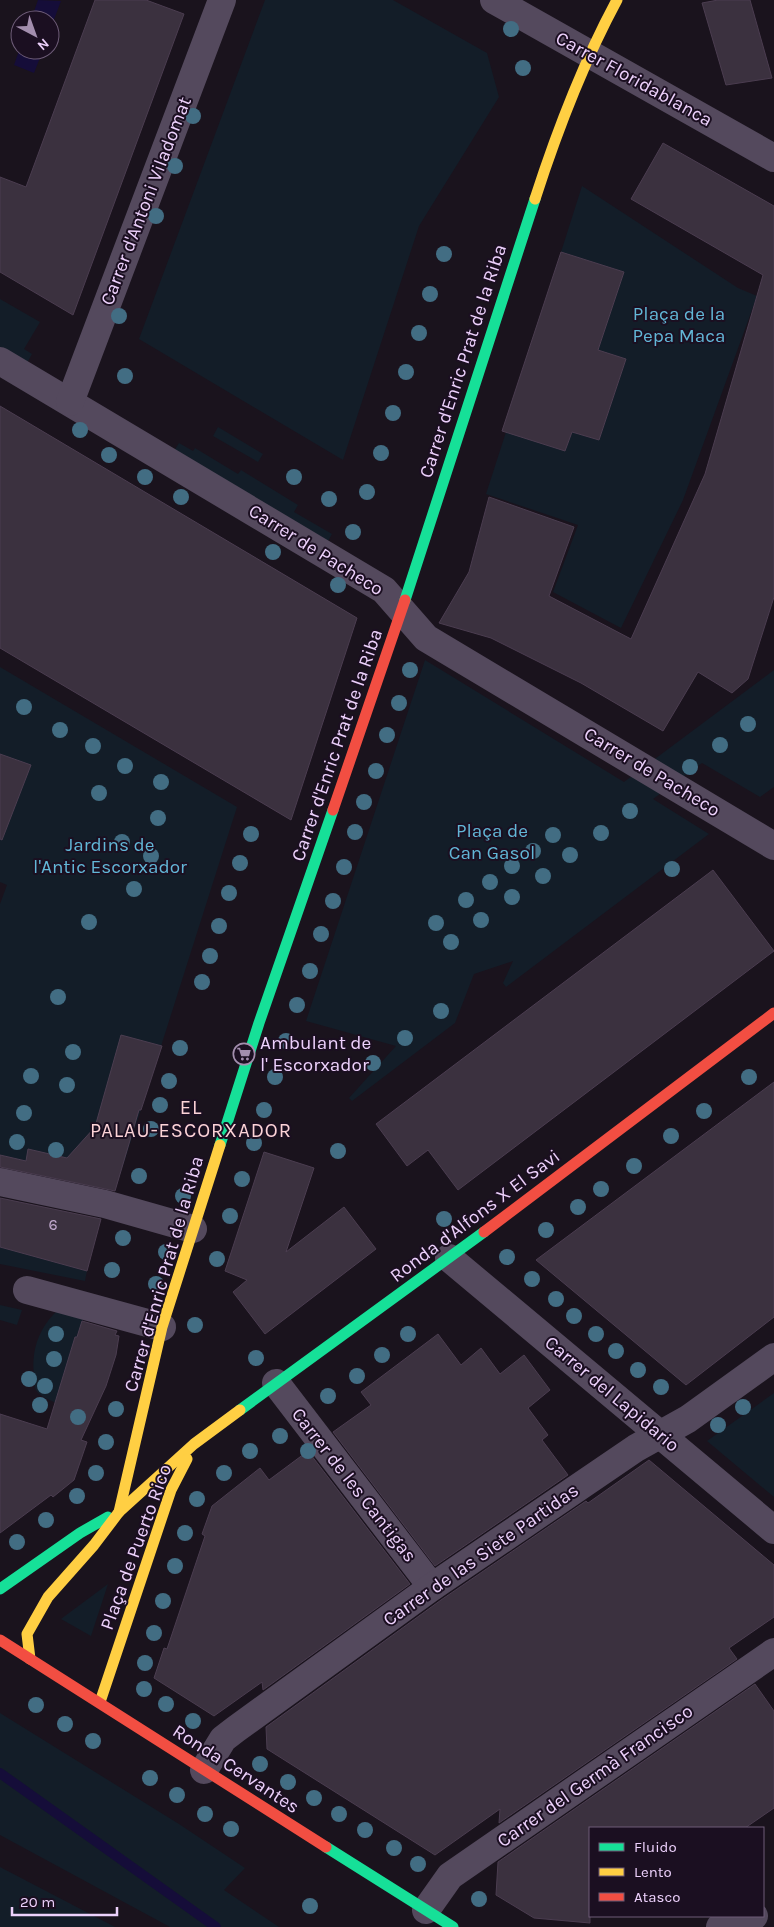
<svg xmlns="http://www.w3.org/2000/svg" width="774" height="1927" font-family="Karla,sans-serif">
<style>
.green{fill:#131d28}
.water{fill:#150d39}
.lines{fill:none;stroke-linecap:round;stroke-linejoin:round}
.stream{stroke:#150d39;stroke-width:10}
.building{fill:#3b313f;stroke:#4b3d50}
.street{stroke:#54495d;stroke-width:28}
.fast{stroke:#16e098;stroke-width:11}
.slow{stroke:#ffcf43;stroke-width:11}
.jam{stroke:#f24e42;stroke-width:11}
.tree{fill:#426d83}
.labels{text-anchor:middle;dominant-baseline:central;stroke-width:4;stroke-linejoin:round;paint-order:stroke}
.number-label{font-size:16px;fill:#c0a9cd}
.street-label{font-size:19px;fill:#edd1fc;stroke:#1b0f21}
.park-label{font-size:19px;fill:#62b7d7;stroke:#1b0f21}
.poi-label{font-size:19px;fill:#edd1fc;stroke:#1b0f21;text-anchor:start}
.neighbourhood-label{font-size:20px;letter-spacing:1px;fill:#fcd3d7;stroke:#1b0f21}
</style>
<rect width="100%" height="100%" fill="#1a131d"/>
<g class="green">
<polygon points="265,0 393,0 487,53 499,97 419,226 343,460 139,339"/>
<polygon points="582,186 738,288 757,296 683,500 621,628 553,592 578,525 486,494 506,432 565,451 572,432 599,440 626,359 598,350 624,272 561,252"/>
<polygon points="0,299 40,322 24,349 32,354 26,365 0,350"/>
<polygon points="218,427 263,454 258,462 213,436"/>
<polygon points="179,443 193,451 195,448 238,474 241,470 298,505 294,512 332,534 327,543 174,451"/>
<polygon points="425,660 624,782 774,670 774,787 760,797 702,763 653,799 709,834 506,987 503,983 513,961 474,974 455,1023 352,1101 349,1098 396,1046 306,1021"/>
<polygon points="0,667 237,807 115,1191 0,1167 0,904 7,885 0,882"/>
<polygon points="0,1247 87,1271 85,1281 0,1264"/>
<polygon points="0,1305 22,1310 17,1325 0,1320"/>
<path d="M60 1308 86 1311 77 1337H75L56 1403C50 1400 39 1396 36 1390 34 1386 34 1379 34 1375 31 1348 40 1326 60 1308Z"/>
<polygon points="774,1393 774,1497 707,1441"/>
<polygon points="108,1584 91,1636 61,1619"/>
<polygon points="0,1713 179,1824 245,1868 224,1890 279,1927 170,1927 0,1835"/>
<polygon points="0,1867 115,1927 0,1927"/>
</g>
<g class="water">
<polygon points="38,0 61,1 50,30 50,20 31,20"/>
<polygon points="20,48 20,50 43,50 34,73 14,65"/>
</g>
<g class="lines">
<polyline class="stream" points="0,1773 216,1927"/>
</g>
<g class="building">
<polygon points="95,0 146,0 184,14 73,315 0,272 0,177 26,187"/>
<polygon points="718,0 750,0 772,78 726,85 702,3"/>
<polygon points="663,143 774,206 774,597 748,679 732,693 698,672 663,731 581,683 491,638 439,623 469,572 489,497 574,527 549,596 631,639 705,474 763,275 631,199"/>
<polygon points="561,252 624,272 598,350 626,359 599,440 572,432 565,451 502,431"/>
<polygon points="0,406 357,618 291,820 0,648"/>
<polygon points="0,754 31,765 2,840 0,839"/>
<polygon points="713,870 774,951 458,1190 428,1150 407,1166 376,1124"/>
<polygon points="121,1035 162,1046 141,1110 139,1110 115,1191 0,1167 0,1155 26,1161 28,1149 67,1158 95,1127"/>
<polygon points="774,1082 774,1317 686,1385 536,1260"/>
<polygon points="264,1152 314,1168 286,1252 344,1207 376,1249 265,1334 233,1292 247,1280 225,1271"/>
<polygon points="0,1198 101,1219 87,1271 0,1247"/>
<polygon points="82,1321 117,1331 115,1335 119,1336 116,1355 106,1386 81,1440 87,1442 74,1480 53,1497 51,1495 0,1533 0,1414 47,1429 75,1337 77,1337"/>
<polygon points="438,1334 461,1365 481,1348 500,1374 524,1355 550,1390 528,1408 548,1435 542,1440 568,1475 435,1566 333,1432 371,1405 361,1392"/>
<polygon points="308,1451 410,1584 263,1690 262,1682 214,1716 154,1678 164,1648 167,1649 205,1536 202,1534 212,1506 260,1468 269,1480"/>
<polygon points="649,1460 774,1565 774,1617 729,1648 737,1659 499,1823 500,1809 435,1855 267,1749 266,1727 441,1600 586,1501 588,1503"/>
<polygon points="755,1684 774,1711 774,1808 745,1828 590,1828 590,1923 534,1918 496,1895 498,1862"/>
</g>
<g class="lines">
<g class="street">
<polyline points="494,0 774,158"/>
<polyline points="0,361 384,590 426,638 774,846"/>
<polyline points="70,402 222,0"/>
<polyline points="0,1182 105,1204 193,1229"/>
<polyline points="449,1258 774,1530"/>
<polyline points="27,1290 162,1327"/>
<polyline points="276,1383 432,1587"/>
<polyline points="204,1770 223,1739 236,1729 432,1587 636,1448 688,1419 774,1357"/>
<polyline points="426,1910 450,1876 774,1652"/>
<polyline points="720,1927 754,1916"/>
</g>
<g class="fast">
<polyline points="405,600 535,199"/>
<polyline points="220,1145 259,1023 333,810"/>
<polyline points="240,1410 484,1232"/>
<polyline points="0,1589 80,1533 108,1517"/>
<polyline points="326,1847 453,1927"/>
</g>
<g class="slow">
<path d="M535 199C557 131 583 63 617 0"/>
<polyline points="119,1512 162,1327 220,1145"/>
<polyline points="30,1659 27,1634 48,1597 94,1545 119,1512 194,1444 240,1410"/>
<polyline points="100,1702 171,1490 187,1459"/>
</g>
<g class="jam">
<polyline points="333,810 405,600"/>
<polyline points="484,1232 774,1013"/>
<polyline points="0,1640 326,1847"/>
</g>
</g>
<g class="tree">
<circle cx="511" cy="29" r="8"/>
<circle cx="523" cy="68" r="8"/>
<circle cx="193" cy="116" r="8"/>
<circle cx="175" cy="166" r="8"/>
<circle cx="156" cy="216" r="8"/>
<circle cx="444" cy="254" r="8"/>
<circle cx="430" cy="294" r="8"/>
<circle cx="119" cy="316" r="8"/>
<circle cx="419" cy="333" r="8"/>
<circle cx="406" cy="372" r="8"/>
<circle cx="125" cy="376" r="8"/>
<circle cx="393" cy="413" r="8"/>
<circle cx="80" cy="430" r="8"/>
<circle cx="381" cy="453" r="8"/>
<circle cx="109" cy="455" r="8"/>
<circle cx="145" cy="477" r="8"/>
<circle cx="294" cy="477" r="8"/>
<circle cx="367" cy="492" r="8"/>
<circle cx="181" cy="497" r="8"/>
<circle cx="329" cy="499" r="8"/>
<circle cx="353" cy="532" r="8"/>
<circle cx="273" cy="552" r="8"/>
<circle cx="338" cy="585" r="8"/>
<circle cx="410" cy="670" r="8"/>
<circle cx="399" cy="703" r="8"/>
<circle cx="24" cy="707" r="8"/>
<circle cx="748" cy="724" r="8"/>
<circle cx="60" cy="730" r="8"/>
<circle cx="387" cy="735" r="8"/>
<circle cx="720" cy="745" r="8"/>
<circle cx="93" cy="746" r="8"/>
<circle cx="125" cy="766" r="8"/>
<circle cx="690" cy="767" r="8"/>
<circle cx="376" cy="771" r="8"/>
<circle cx="161" cy="782" r="8"/>
<circle cx="99" cy="793" r="8"/>
<circle cx="364" cy="802" r="8"/>
<circle cx="630" cy="811" r="8"/>
<circle cx="158" cy="818" r="8"/>
<circle cx="355" cy="832" r="8"/>
<circle cx="601" cy="833" r="8"/>
<circle cx="251" cy="834" r="8"/>
<circle cx="553" cy="835" r="8"/>
<circle cx="122" cy="842" r="8"/>
<circle cx="533" cy="851" r="8"/>
<circle cx="570" cy="855" r="8"/>
<circle cx="151" cy="856" r="8"/>
<circle cx="240" cy="863" r="8"/>
<circle cx="512" cy="866" r="8"/>
<circle cx="344" cy="867" r="8"/>
<circle cx="672" cy="869" r="8"/>
<circle cx="543" cy="876" r="8"/>
<circle cx="490" cy="882" r="8"/>
<circle cx="134" cy="889" r="8"/>
<circle cx="229" cy="893" r="8"/>
<circle cx="512" cy="897" r="8"/>
<circle cx="466" cy="900" r="8"/>
<circle cx="333" cy="901" r="8"/>
<circle cx="481" cy="920" r="8"/>
<circle cx="89" cy="922" r="8"/>
<circle cx="436" cy="923" r="8"/>
<circle cx="219" cy="926" r="8"/>
<circle cx="321" cy="934" r="8"/>
<circle cx="451" cy="942" r="8"/>
<circle cx="210" cy="956" r="8"/>
<circle cx="310" cy="971" r="8"/>
<circle cx="202" cy="982" r="8"/>
<circle cx="58" cy="997" r="8"/>
<circle cx="297" cy="1005" r="8"/>
<circle cx="441" cy="1011" r="8"/>
<circle cx="405" cy="1038" r="8"/>
<circle cx="286" cy="1041" r="8"/>
<circle cx="180" cy="1048" r="8"/>
<circle cx="73" cy="1052" r="8"/>
<circle cx="373" cy="1063" r="8"/>
<circle cx="31" cy="1076" r="8"/>
<circle cx="275" cy="1077" r="8"/>
<circle cx="749" cy="1077" r="8"/>
<circle cx="169" cy="1081" r="8"/>
<circle cx="67" cy="1085" r="8"/>
<circle cx="160" cy="1105" r="8"/>
<circle cx="264" cy="1110" r="8"/>
<circle cx="704" cy="1111" r="8"/>
<circle cx="24" cy="1113" r="8"/>
<circle cx="151" cy="1129" r="8"/>
<circle cx="671" cy="1136" r="8"/>
<circle cx="17" cy="1142" r="8"/>
<circle cx="254" cy="1143" r="8"/>
<circle cx="56" cy="1150" r="8"/>
<circle cx="338" cy="1151" r="8"/>
<circle cx="634" cy="1166" r="8"/>
<circle cx="139" cy="1176" r="8"/>
<circle cx="242" cy="1179" r="8"/>
<circle cx="601" cy="1189" r="8"/>
<circle cx="183" cy="1196" r="8"/>
<circle cx="578" cy="1207" r="8"/>
<circle cx="230" cy="1216" r="8"/>
<circle cx="444" cy="1219" r="8"/>
<circle cx="546" cy="1230" r="8"/>
<circle cx="123" cy="1238" r="8"/>
<circle cx="166" cy="1252" r="8"/>
<circle cx="507" cy="1257" r="8"/>
<circle cx="217" cy="1259" r="8"/>
<circle cx="112" cy="1270" r="8"/>
<circle cx="532" cy="1279" r="8"/>
<circle cx="156" cy="1284" r="8"/>
<circle cx="556" cy="1299" r="8"/>
<circle cx="574" cy="1316" r="8"/>
<circle cx="195" cy="1325" r="8"/>
<circle cx="56" cy="1334" r="8"/>
<circle cx="408" cy="1334" r="8"/>
<circle cx="596" cy="1334" r="8"/>
<circle cx="616" cy="1351" r="8"/>
<circle cx="382" cy="1355" r="8"/>
<circle cx="256" cy="1358" r="8"/>
<circle cx="54" cy="1359" r="8"/>
<circle cx="638" cy="1370" r="8"/>
<circle cx="357" cy="1376" r="8"/>
<circle cx="29" cy="1379" r="8"/>
<circle cx="45" cy="1386" r="8"/>
<circle cx="661" cy="1387" r="8"/>
<circle cx="328" cy="1396" r="8"/>
<circle cx="40" cy="1405" r="8"/>
<circle cx="743" cy="1407" r="8"/>
<circle cx="116" cy="1409" r="8"/>
<circle cx="78" cy="1417" r="8"/>
<circle cx="718" cy="1425" r="8"/>
<circle cx="280" cy="1436" r="8"/>
<circle cx="106" cy="1442" r="8"/>
<circle cx="250" cy="1451" r="8"/>
<circle cx="308" cy="1451" r="8"/>
<circle cx="96" cy="1473" r="8"/>
<circle cx="224" cy="1473" r="8"/>
<circle cx="77" cy="1496" r="8"/>
<circle cx="197" cy="1499" r="8"/>
<circle cx="46" cy="1520" r="8"/>
<circle cx="185" cy="1533" r="8"/>
<circle cx="17" cy="1542" r="8"/>
<circle cx="175" cy="1566" r="8"/>
<circle cx="163" cy="1601" r="8"/>
<circle cx="154" cy="1633" r="8"/>
<circle cx="145" cy="1663" r="8"/>
<circle cx="144" cy="1689" r="8"/>
<circle cx="166" cy="1704" r="8"/>
<circle cx="36" cy="1705" r="8"/>
<circle cx="193" cy="1721" r="8"/>
<circle cx="65" cy="1724" r="8"/>
<circle cx="93" cy="1741" r="8"/>
<circle cx="260" cy="1764" r="8"/>
<circle cx="150" cy="1778" r="8"/>
<circle cx="288" cy="1782" r="8"/>
<circle cx="177" cy="1795" r="8"/>
<circle cx="314" cy="1798" r="8"/>
<circle cx="205" cy="1814" r="8"/>
<circle cx="339" cy="1814" r="8"/>
<circle cx="231" cy="1829" r="8"/>
<circle cx="365" cy="1830" r="8"/>
<circle cx="394" cy="1848" r="8"/>
<circle cx="418" cy="1864" r="8"/>
<circle cx="479" cy="1899" r="8"/>
<circle cx="310" cy="1906" r="8"/>
</g>
<defs>
<g id="supermarket-ring" transform="scale(1.125)"><circle r="9.5" fill="#1b0f21" stroke="#a38eae" stroke-width="1.5"/><path d="M-6-5.5h2.5l.6 2H6L4.5 2H-2.5L-4.4-4H-6ZM-1.5 3.2a1.3 1.3 0 1 0 .1 0ZM3 3.2a1.3 1.3 0 1 0 .1 0Z" fill="#a38eae"/></g>
</defs>
<g fill-rule="evenodd">
<use href="#supermarket-ring" x="244" y="1054"/>
</g>
<g class="labels">
<g class="number-label">
<text x="53" y="1224">6</text>
</g>
<g class="street-label">
<text transform="translate(634 79) rotate(29)">Carrer Floridablanca</text>
<text transform="translate(146 201) rotate(-69)">Carrer d'Antoni Viladomat</text>
<text transform="translate(463 361) rotate(-72)">Carrer d'Enric Prat de la Riba</text>
<text transform="translate(316 550) rotate(32)">Carrer de Pacheco</text>
<text transform="translate(337 745) rotate(-71)">Carrer d'Enric Prat de la Riba</text>
<text transform="translate(652 772) rotate(31)">Carrer de Pacheco</text>
<text transform="translate(475 1216) rotate(-37)">Ronda d'Alfons X El Savi</text>
<text transform="translate(164 1274) rotate(-74)">Carrer d'Enric Prat de la Riba</text>
<text transform="translate(612 1394) rotate(40)">Carrer del Lapidario</text>
<text transform="translate(354 1485) rotate(52)">Carrer de les Cantigas</text>
<text transform="translate(136 1547) rotate(-70)">Plaça de Puerto Rico</text>
<text transform="translate(481 1555) rotate(-35)">Carrer de las Siete Partidas</text>
<text transform="translate(236 1769) rotate(33)">Ronda Cervantes</text>
<text transform="translate(595 1776) rotate(-35)">Carrer del Germà Francisco</text>
</g>
<g class="park-label">
<text x="679" y="314">Plaça de la<tspan x="679" dy="22">Pepa Maca</tspan></text>
<text x="492" y="831">Plaça de<tspan x="492" dy="22">Can Gasol</tspan></text>
<text x="110" y="845">Jardins de<tspan x="110" dy="22">l'Antic Escorxador</tspan></text>
</g>
<g class="poi-label">
<text x="260" y="1043">Ambulant de<tspan x="260" dy="22">l' Escorxador</tspan></text>
</g>
<g class="neighbourhood-label">
<text x="191" y="1107">EL<tspan x="191" dy="23">PALAU-ESCORXADOR</tspan></text>
</g>
</g>
<rect x="589" y="1827" width="175" height="90" fill="#1b0f21" stroke="#6f5d79"/>
<rect x="599" y="1843" width="25" height="8" fill="#16e098" stroke="#6f5d79"/>
<text x="634" y="1852" font-size="15" fill="#edd1fc">Fluido</text>
<rect x="599" y="1868" width="25" height="8" fill="#ffcf43" stroke="#6f5d79"/>
<text x="634" y="1877" font-size="15" fill="#edd1fc">Lento</text>
<rect x="599" y="1893" width="25" height="8" fill="#f24e42" stroke="#6f5d79"/>
<text x="634" y="1902" font-size="15" fill="#edd1fc">Atasco</text>
<g transform="translate(35 35) rotate(139)"><circle r="24" fill="#1b0f21" stroke="#6f5d79"/>
<path d="M0-4L9 19L0 12L-9 19Z" fill="#a38eae"/>
<text y="-8" font-size="14" font-weight="bold" text-anchor="middle" fill="#edd1fc">N</text>
</g>
<path d="M12 1907v8h105v-8" fill="none" stroke="#edd1fc" stroke-width="2.5"/>
<text x="20" y="1907" font-size="15" fill="#edd1fc" stroke="#1b0f21" stroke-width="4" paint-order="stroke">20 m</text>
</svg>
